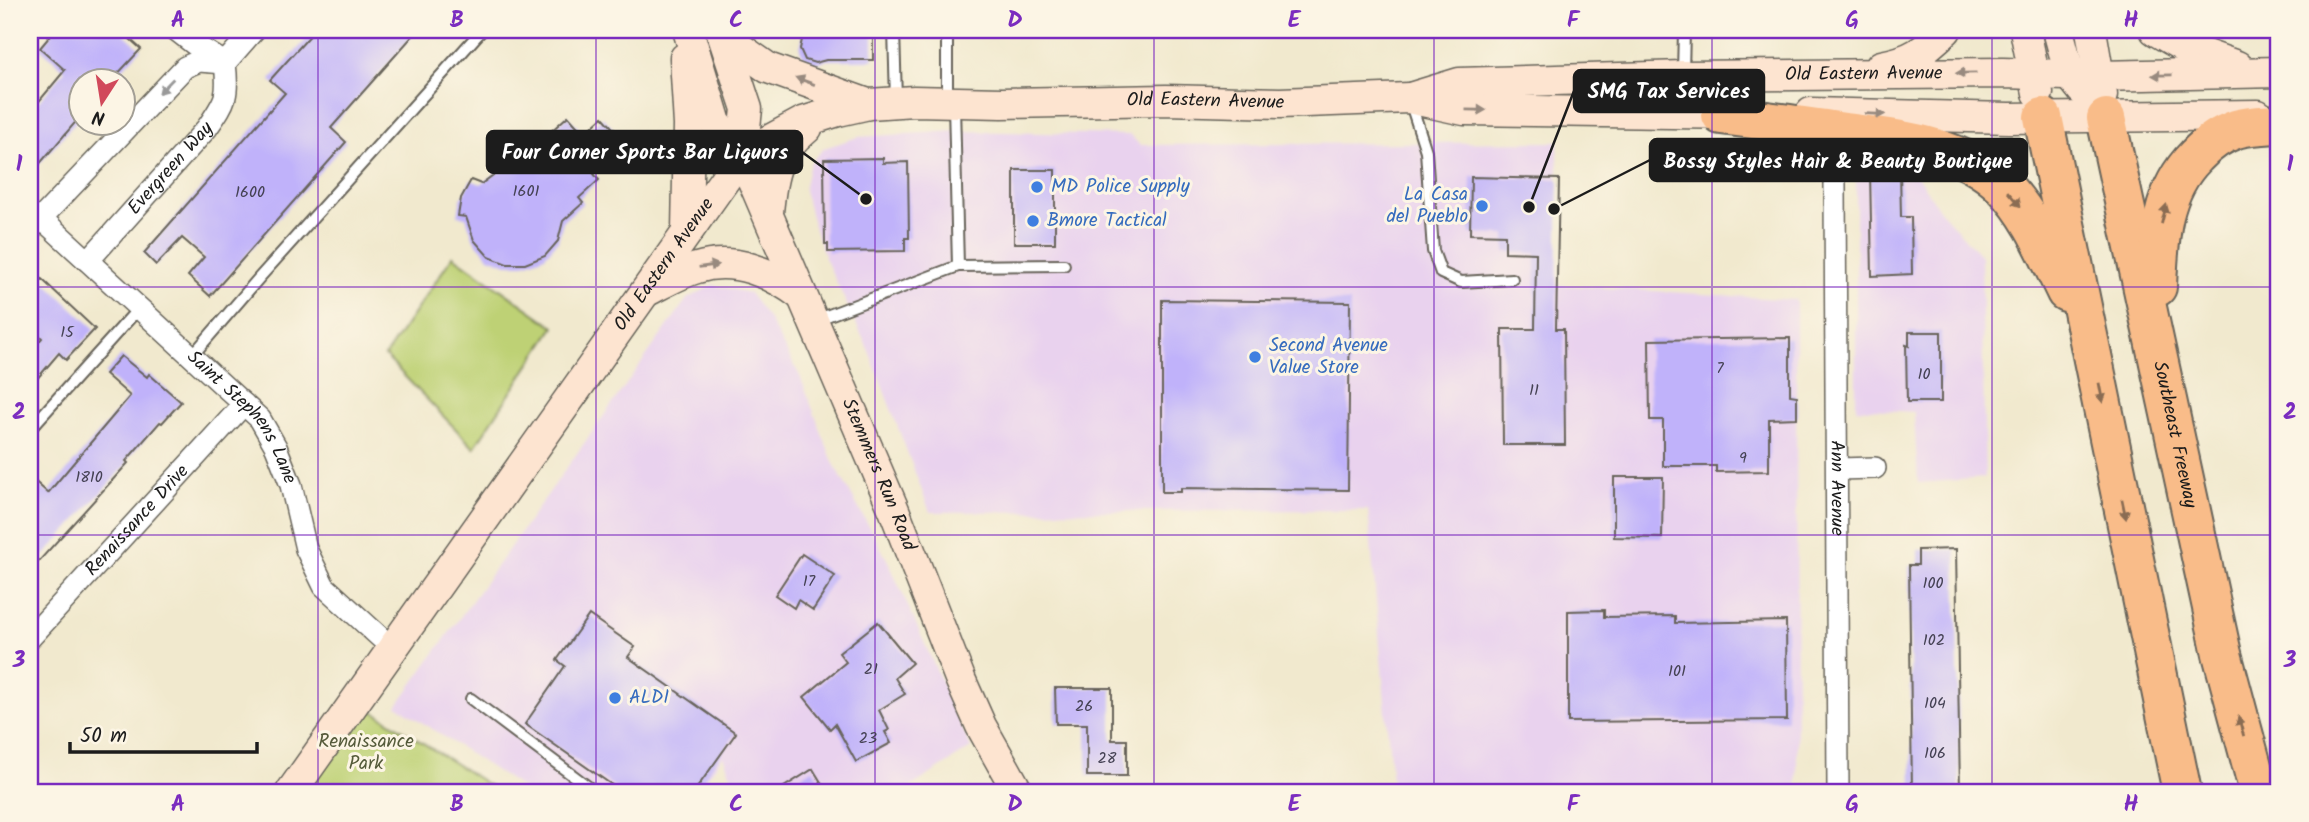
<svg xmlns="http://www.w3.org/2000/svg" width="2309" height="822" font-family="Kalam,sans-serif">
<style>
.built{fill:#e9d2ee}
.green{fill:#bed174;stroke:#6d7648;stroke-width:2}
.building{fill:#c0b2fa}
.lines{fill:none;stroke-linecap:round;stroke-linejoin:round}
.lane-casing{stroke:#67645a;stroke-width:14}
.street-casing{stroke:#67645a;stroke-width:24}
.secondary-casing{stroke:#67645a;stroke-width:33}
.highway-casing{stroke:#67645a;stroke-width:42}
.lane{stroke:#fff;stroke-width:10}
.street{stroke:#fff;stroke-width:21}
.secondary{stroke:#fde4d0;stroke-width:30}
.highway{stroke:#f9bc89;stroke-width:38}
.oneway{fill:#988a7f}
.oneway2{fill:#999}
.oneway3{fill:#8a6c52}
.grid{fill:none;stroke:#7b2cbf;stroke-width:2;stroke-opacity:0.55}
.shop-dot{fill:#3f7fe0;stroke:#fcf5e5;stroke-width:2.5}
.labels{text-anchor:middle;dominant-baseline:central;stroke-width:6;stroke-linejoin:round;paint-order:stroke}
.number-label{font-size:16px;fill:#454254}
.street-label{font-size:19px;fill:#1c1c1c;stroke:#fcf5e5}
.shop-label{font-size:19px;fill:#366cbe;stroke:#fcf5e5;text-anchor:start}
.park-label{font-size:19px;fill:#555b3b;stroke:#fcf5e5}
.leader{fill:none;stroke:#1c1c1c;stroke-width:2.5}
.callout-dot{fill:#1c1c1c;stroke:#fcf5e5;stroke-width:2.5}
.callout{fill:#1c1c1c;stroke:#1c1c1c;stroke-width:2.5}
.callout-label{font-size:21px;text-anchor:middle;font-weight:bold;fill:#fff}
.neatline{fill:none;stroke:#7b2cbf;stroke-width:2.5}
.grid-label{font-size:23px;text-anchor:middle;font-weight:bold;fill:#7b2cbf}
</style>
<rect width="100%" height="100%" fill="#fcf5e5"/>
<filter id="ink" filterUnits="userSpaceOnUse"><feTurbulence type="fractalNoise" baseFrequency=".0143" numOctaves="2"/><feDisplacementMap in="SourceGraphic" scale="14" xChannelSelector="R" yChannelSelector="G"/><feConvolveMatrix kernelMatrix="1 2 1 2 8 2 1 2 1" color-interpolation-filters="sRGB"/></filter>
<filter id="wash" filterUnits="userSpaceOnUse"><feTurbulence type="fractalNoise" baseFrequency=".00686" numOctaves="4" result="noise"/><feDisplacementMap in="SourceGraphic" scale="28" xChannelSelector="R" yChannelSelector="G"/><feGaussianBlur stdDeviation="1.57" result="paint"/><feColorMatrix in="noise" values="0 0 0 0 0 0 0 0 0 0 0 0 0 0 0 0 0 1.4 0 .05"/><feComposite in="paint" operator="in"/></filter>
<g filter="url(#wash)">
<rect width="100%" height="100%" fill="#f1e9ce"/>
<g class="built">
<polygon points="958,131 1130,135 1140,145 1558,142 1558,285 1796,300 1797,792 1393,792 1368,510 930,512 869,351 825,258 813,224 804,190 810,163 824,148 858,137"/>
<polygon points="1856,165 1912,168 1939,209 1981,256 1985,478 1918,483 1914,412 1856,408"/>
<polygon points="713,285 749,293 768,318 800,376 833,462 888,561 971,748 903,792 738,792 723,756 696,792 528,792 397,706 687,299"/>
</g>
<g class="green">
<polygon points="453,256 554,327 474,448 385,356"/>
<polygon points="356,700 499,792 290,792"/>
</g>
<g id="blocks">
<g class="building">
<polygon points="55,30 120,30 141,49 112,80 80,80 80,117 30,175 30,112 65,70 40,48"/>
<polygon points="315,30 418,30 331,128 346,142 210,296 188,276 204,257 182,238 156,265 144,253 285,93 270,80"/>
<polygon points="804,30 873,30 873,60 826,60 815,63 805,60 800,49"/>
<polygon points="568,116 584,134 603,117 626,143 594,174 599,180 579,198 583,203 563,221 558,241 545,256 525,264 507,264 489,257 474,240 466,217 458,216 461,198 471,180 481,184 496,173 508,170"/>
<polygon points="883,158 883,163 908,162 909,238 905,238 905,251 828,252 828,244 825,244 824,159"/>
<rect x="1014" y="170" width="41" height="73"/>
<polygon points="1900,170 1901,217 1911,217 1912,274 1872,276 1870,171"/>
<polygon points="1471,177 1559,179 1556,329 1564,329 1565,445 1503,445 1502,329 1535,329 1536,253 1505,252 1505,235 1470,234"/>
<polygon points="30,268 95,329 66,360 59,353 30,387 30,352 42,338 30,326"/>
<polygon points="1162,300 1350,302 1348,490 1181,488 1181,492 1162,492"/>
<polygon points="1909,332 1941,332 1941,402 1907,402 1906,345 1909,346"/>
<polygon points="1790,338 1790,395 1797,396 1797,418 1769,419 1769,471 1716,472 1716,466 1663,466 1663,420 1650,420 1649,340"/>
<polygon points="121,356 147,377 149,374 181,402 162,423 160,422 126,461 128,463 30,571 30,477 48,493 130,396 105,374"/>
<polygon points="1614,477 1663,477 1662,538 1614,537"/>
<polygon points="1956,549 1960,792 1912,792 1909,565 1918,565 1918,550"/>
<polygon points="802,554 835,576 813,610 798,600 794,608 775,595"/>
<polygon points="1604,610 1604,617 1675,616 1675,623 1786,621 1787,720 1568,722 1568,611"/>
<polygon points="589,615 635,647 628,657 736,733 694,792 622,792 525,724 565,666 557,660"/>
<polygon points="878,622 912,663 895,678 905,694 879,710 889,730 885,732 891,743 856,762 835,724 830,729 804,697 846,662 839,653"/>
<polygon points="1055,688 1112,688 1112,740 1127,740 1127,776 1087,776 1087,724 1056,724"/>
<polygon points="813,769 827,792 776,792"/>
</g>
</g>
</g>
<g filter="url(#ink)">
<use href="#blocks" fill-opacity="0" stroke="#67645a" stroke-width="2"/>
<g class="lines">
<g class="lane-casing">
<g id="lane">
<polyline points="894,30 896,100"/>
<polyline points="30,31 31,30"/>
<polyline points="1683,73 1684,30"/>
<polyline points="947,99 947,30"/>
<polyline points="1410,101 1426,151 1433,251 1441,273 1461,282 1512,279"/>
<polyline points="958,266 1064,265"/>
<polyline points="816,320 958,266 954,105"/>
<polyline points="191,357 259,278 482,30"/>
<polyline points="30,429 139,308"/>
<polyline points="471,699 595,792"/>
</g>
</g>
<g class="street-casing">
<g id="street">
<polyline points="176,30 194,44 223,62"/>
<path id="s1" d="M1835 184 1838 792"/>
<path id="s2" d="M41 218 260 419 276 447 291 485 306 549 324 586 393 649"/>
<polyline points="30,230 185,67 199,61 225,63"/>
<path id="s3" d="M88 261 207 128C226 100 229 97 225 63L254 30"/>
<polyline points="1838,469 1875,468"/>
<path id="s4" d="M30 638 244 404"/>
</g>
</g>
<g class="secondary-casing">
<g id="secondary">
<path id="s5" d="M688 30 716 123 742 155 894 510 961 681 981 726 1018 792"/>
<polyline points="721,30 747,109 742,155"/>
<polyline points="2025,30 2038,93"/>
<polyline points="2058,30 2070,75 2082,90"/>
<polyline points="2091,30 2102,95"/>
<polyline points="2155,30 2184,47 2237,66"/>
<polyline points="724,37 768,68 868,104"/>
<polyline points="685,58 689,125 687,232"/>
<path d="M1881 66C1912 61 1924 51 1946 30"/>
<path id="s6" d="M1413 97 1459 83 1683 76 2003 73 2099 76 2279 72"/>
<polyline points="1811,113 2009,118 2258,115"/>
<path d="M768 212C772 171 775 155 807 128"/>
<path d="M647 291C663 283 680 273 697 268 734 256 772 273 801 295"/>
<path id="s7" d="M291 792 742 155 803 122 838 111 869 104 914 101 1002 103 1166 100 1280 103 1409 98 1464 110 1740 114"/>
</g>
</g>
<g class="highway-casing">
<g id="highway">
<path d="M1721 115C1760 120 1799 125 1838 131 1896 139 1959 143 2003 186 2032 215 2048 256 2066 292"/>
<polyline points="2043,117 2182,792"/>
<path id="s8" d="M2106 118 2222 654 2259 792"/>
<path d="M2157 287C2159 239 2160 192 2196 156 2207 144 2221 134 2236 129 2249 125 2266 125 2279 124"/>
</g>
</g>
<use href="#lane" class="lane"/>
<use href="#street" class="street"/>
<use href="#secondary" class="secondary"/>
<use href="#highway" class="highway"/>
</g>
<defs><path id="oneway-solid" d="M-6-.8H1V-3.2L6.5 0L1 3.2V.8H-6Z" transform="scale(1.75)"/></defs>
<g class="oneway">
<use href="#oneway-solid" transform="translate(1966 73) rotate(179)"/>
<use href="#oneway-solid" transform="translate(2162 75) rotate(179)"/>
<use href="#oneway-solid" transform="translate(805 81) rotate(-160)"/>
<use href="#oneway-solid" transform="translate(1476 110) rotate(1)"/>
<use href="#oneway-solid" transform="translate(1875 114) rotate(2)"/>
<use href="#oneway-solid" transform="translate(709 266) rotate(-8)"/>
</g>
<use class="oneway2" href="#oneway-solid" transform="translate(166 86) rotate(134)"/>
<g class="oneway3">
<use href="#oneway-solid" transform="translate(2014 199) rotate(49)"/>
<use href="#oneway-solid" transform="translate(2164 214) rotate(-76)"/>
<use href="#oneway-solid" transform="translate(2101 393) rotate(79)"/>
<use href="#oneway-solid" transform="translate(2124 509) rotate(78)"/>
<use href="#oneway-solid" transform="translate(2241 726) rotate(-105)"/>
</g>
</g>
<path class="grid" d="M318 30V792M596 30V792M875 30V792M1154 30V792M1434 30V792M1712 30V792M1992 30V792M30 287H2279M30 535H2279"/>
<g class="shop-dot">
<circle cx="1037" cy="187" r="7"/>
<circle cx="1482" cy="206" r="7"/>
<circle cx="1033" cy="221" r="7"/>
<circle cx="1255" cy="357" r="7"/>
<circle cx="615" cy="698" r="7"/>
</g>
<g class="labels">
<g class="number-label">
<text x="526" y="191">1601</text>
<text x="250" y="192">1600</text>
<text x="67" y="332">15</text>
<text x="1720" y="368">7</text>
<text x="1924" y="374">10</text>
<text x="1534" y="390">11</text>
<text x="1743" y="458">9</text>
<text x="89" y="477">1810</text>
<text x="809" y="581">17</text>
<text x="1933" y="583">100</text>
<text x="1934" y="640">102</text>
<text x="871" y="669">21</text>
<text x="1677" y="671">101</text>
<text x="1935" y="703">104</text>
<text x="1084" y="706">26</text>
<text x="868" y="738">23</text>
<text x="1935" y="753">106</text>
<text x="1107" y="758">28</text>
</g>
<g class="street-label">
<text stroke="none"><textPath href="#s6" startOffset="453">Old Eastern Avenue</textPath></text>
<text stroke="none"><textPath href="#s7" startOffset="1255">Old Eastern Avenue</textPath></text>
<text stroke="none"><textPath href="#s3" startOffset="124">Evergreen Way</textPath></text>
<text stroke="none"><textPath href="#s7" startOffset="646">Old Eastern Avenue</textPath></text>
<text stroke="none"><textPath href="#s2" startOffset="285">Saint Stephens Lane</textPath></text>
<text stroke="none"><textPath href="#s8" startOffset="324">Southeast Freeway</textPath></text>
<text stroke="none"><textPath href="#s5" startOffset="486">Stemmers Run Road</textPath></text>
<text stroke="none"><textPath href="#s1" startOffset="304">Ann Avenue</textPath></text>
<text stroke="none"><textPath href="#s4" startOffset="159">Renaissance Drive</textPath></text>
</g>
<g class="shop-label">
<text x="1051" y="187">MD Police Supply</text>
<text x="1468" y="195" text-anchor="end">La Casa<tspan x="1468" dy="22">del Pueblo</tspan></text>
<text x="1047" y="221">Bmore Tactical</text>
<text x="1269" y="346">Second Avenue<tspan x="1269" dy="22">Value Store</tspan></text>
<text x="629" y="698">ALDI</text>
</g>
<g class="park-label">
<text x="366" y="742">Renaissance<tspan x="366" dy="22">Park</tspan></text>
</g>
</g>
<path class="leader" d="M1529 207L1574 91M866 199L802 152M1554 209L1650 160"/>
<g class="callout-dot">
<circle cx="1529" cy="207" r="7"/>
<circle cx="866" cy="199" r="7"/>
<circle cx="1554" cy="209" r="7"/>
</g>
<g class="callout">
<rect x="1574" y="70" width="190" height="42" rx="7"/>
<rect x="487" y="131" width="315" height="42" rx="7"/>
<rect x="1650" y="139" width="377" height="42" rx="7"/>
</g>
<g class="callout-label">
<text x="1669" y="98">SMG Tax Services</text>
<text x="645" y="159">Four Corner Sports Bar Liquors</text>
<text x="1838" y="168">Bossy Styles Hair &amp; Beauty Boutique</text>
</g>
<rect width="2309" height="822" fill="none" stroke="#fcf5e5" stroke-width="77"/>
<g transform="translate(102 102) rotate(192)"><circle r="33" fill="#fcf5e5" stroke="#a29e95" stroke-width="2"/>
<path d="M0-5L12 26L0 18L-12 26Z" fill="#d1495b"/>
<text y="-10" font-size="19" font-weight="bold" text-anchor="middle" fill="#1c1c1c">N</text>
</g>
<path d="M70 742v10h187v-10" fill="none" stroke="#1c1c1c" stroke-width="3.5"/>
<text x="80" y="742" font-size="21" fill="#1c1c1c" stroke="#fcf5e5" stroke-width="5" paint-order="stroke">50 m</text>
<rect x="38" y="38" width="2232" height="746" class="neatline"/>
<g class="grid-label">
<text x="178" y="27">A</text>
<text x="457" y="27">B</text>
<text x="736" y="27">C</text>
<text x="1015" y="27">D</text>
<text x="1294" y="27">E</text>
<text x="1573" y="27">F</text>
<text x="1852" y="27">G</text>
<text x="2131" y="27">H</text>
<text x="19" y="171">1</text>
<text x="2290" y="171">1</text>
<text x="19" y="419">2</text>
<text x="2290" y="419">2</text>
<text x="19" y="667">3</text>
<text x="2290" y="667">3</text>
<text x="178" y="811">A</text>
<text x="457" y="811">B</text>
<text x="736" y="811">C</text>
<text x="1015" y="811">D</text>
<text x="1294" y="811">E</text>
<text x="1573" y="811">F</text>
<text x="1852" y="811">G</text>
<text x="2131" y="811">H</text>
</g>
</svg>
